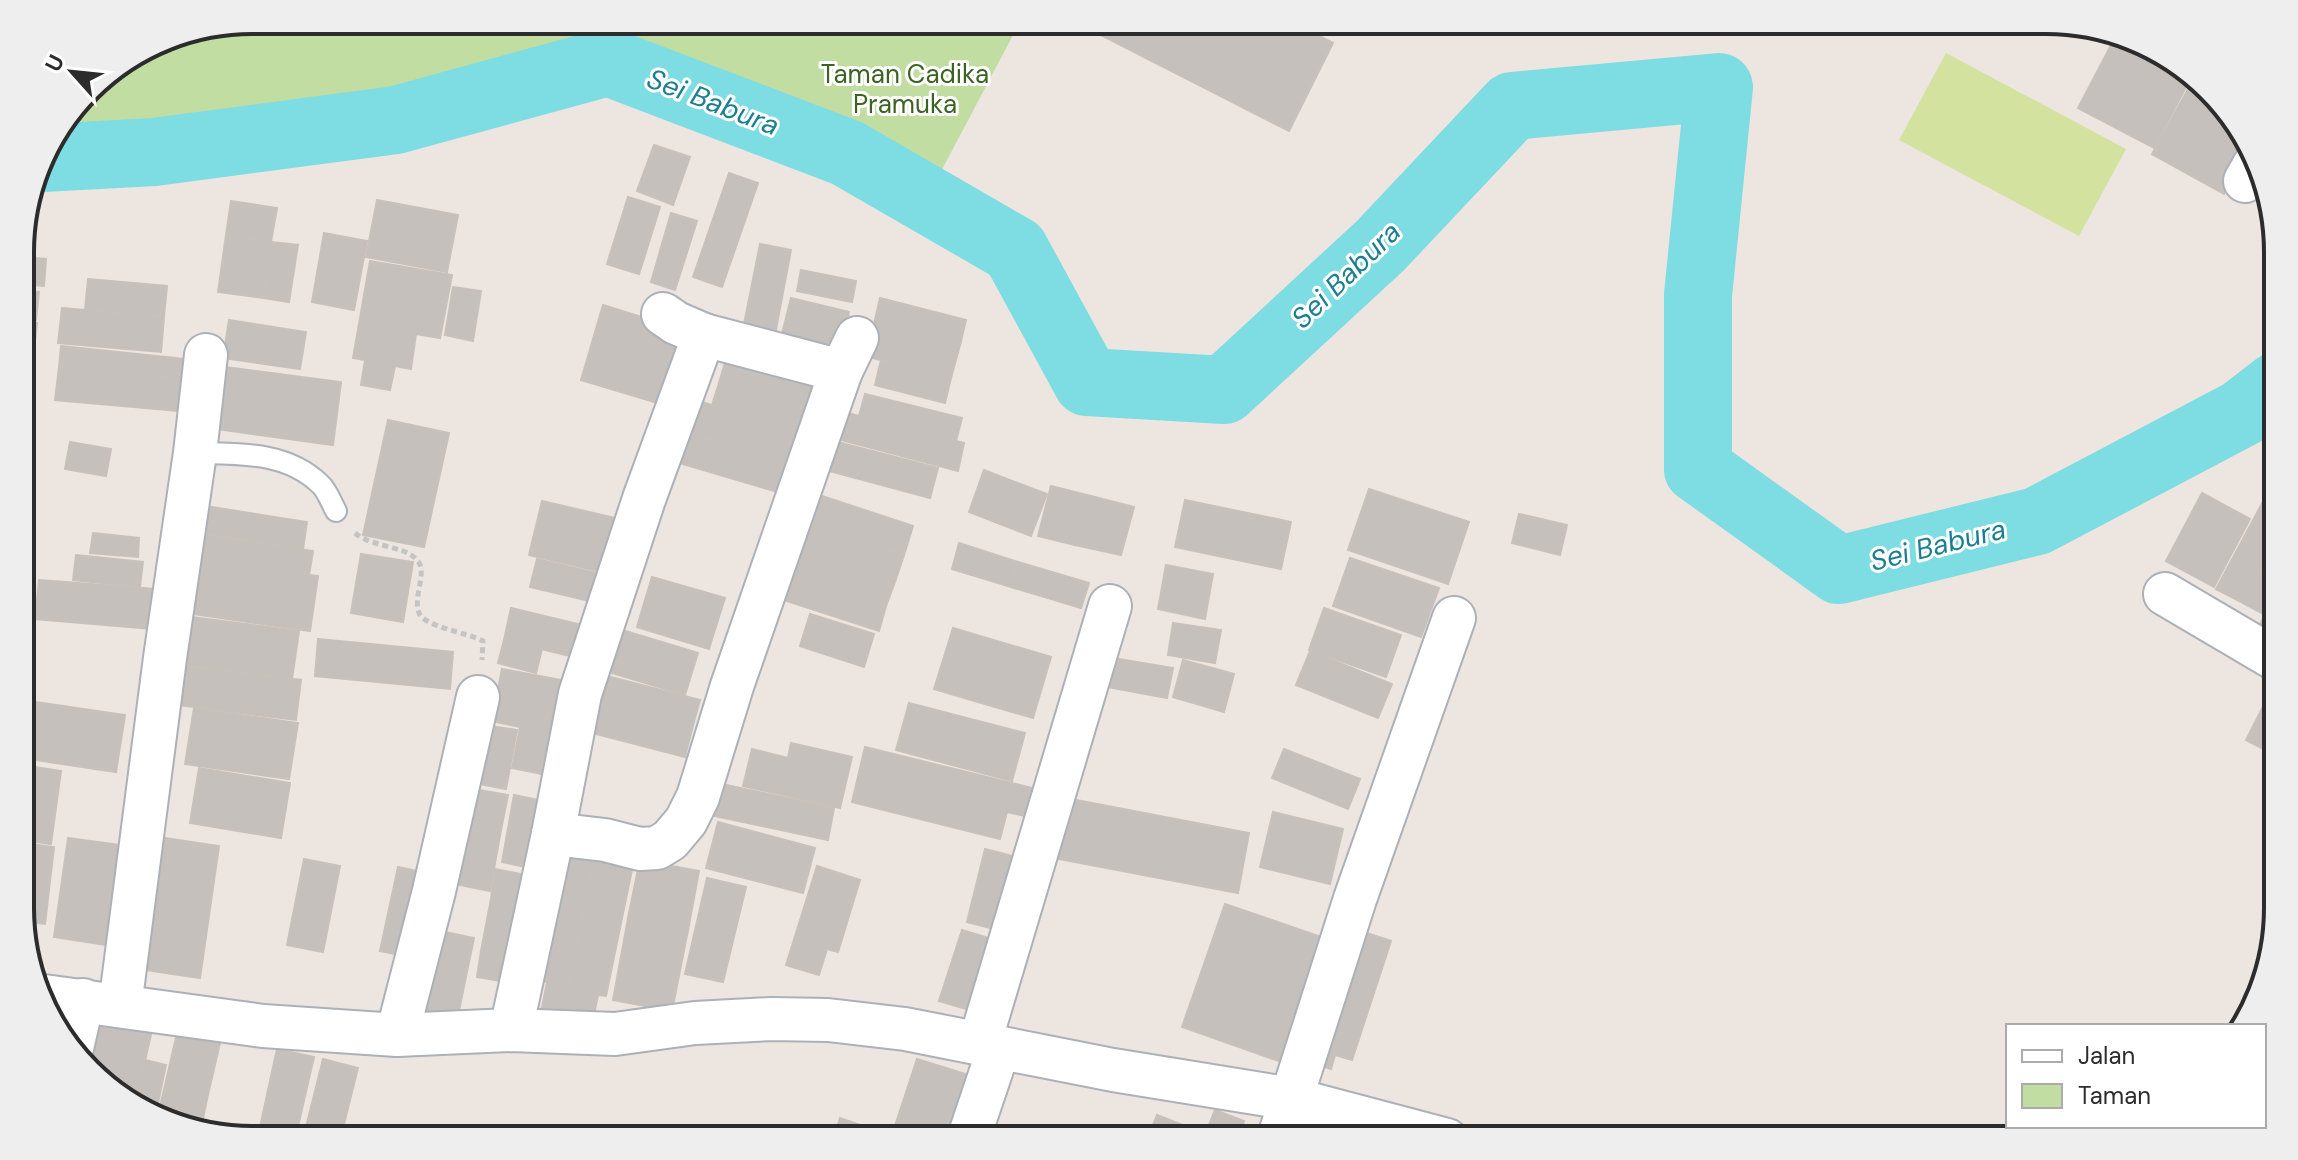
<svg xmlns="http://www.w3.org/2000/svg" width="2298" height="1160" font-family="'DM Sans',sans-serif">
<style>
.green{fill:#c2dda2}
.pitch{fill:#d3e39f}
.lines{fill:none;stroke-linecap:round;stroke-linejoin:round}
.river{stroke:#7edce3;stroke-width:68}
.building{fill:#c5c0bb;stroke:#c8c0ba;stroke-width:2}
.service-casing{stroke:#acb1b7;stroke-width:24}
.minor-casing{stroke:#acb1b7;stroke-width:46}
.path{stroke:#c4c4c4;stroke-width:5;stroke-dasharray:6 4;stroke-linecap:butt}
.service{stroke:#fff;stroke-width:20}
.minor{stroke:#fff;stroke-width:42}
.labels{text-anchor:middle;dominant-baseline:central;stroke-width:6;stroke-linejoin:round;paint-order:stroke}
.park-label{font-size:26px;fill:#3c6322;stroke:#fff}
.water-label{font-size:28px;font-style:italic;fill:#1b7f91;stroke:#fff}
.rim{fill:none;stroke:#2c2c2c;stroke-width:4}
</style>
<rect width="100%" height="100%" fill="#ece5e0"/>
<polygon class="green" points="252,20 1021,20 937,179 736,88 607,37 323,105 153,129 54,137 99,78 164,38"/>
<polygon class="pitch" points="1946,53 2126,149 2079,236 1899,140"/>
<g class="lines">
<polyline class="river" points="42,158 154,152 396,120 608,62 847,153 1015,250 1087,382 1224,390 1380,246 1512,106 1719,87 1698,295 1698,469 1839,570 2037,521 2242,413 2277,386"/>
</g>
<g class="building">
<polygon points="1104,20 1288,20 1333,43 1289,131 1097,33"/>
<polygon points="1745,20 1775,20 1767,35 1743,23"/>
<polygon points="1780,20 1804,20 1799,30"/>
<polygon points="2116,36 2149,44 2190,80 2186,87 2110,47"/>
<polygon points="2110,47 2186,87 2154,148 2078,108"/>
<polygon points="2192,82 2220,107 2188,89"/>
<polygon points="2188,89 2220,107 2239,123 2248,149 2224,194 2152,154"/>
<polygon points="654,145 690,157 673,205 637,191"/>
<polygon points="729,173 758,183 722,287 693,277"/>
<polygon points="628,197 660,207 639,274 607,264"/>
<polygon points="377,200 458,215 447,272 366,257"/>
<polygon points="231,201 277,208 271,242 226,235"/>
<polygon points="671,213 697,221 675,290 651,282"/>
<polygon points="324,233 367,241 354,310 312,302"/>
<polygon points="226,235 271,242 263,298 218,292"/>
<polygon points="271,242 298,245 289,302 263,298"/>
<polygon points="760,244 791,250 774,340 742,334"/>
<polygon points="21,257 46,259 44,286 21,284"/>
<polygon points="370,261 452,275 440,338 416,334 411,369 395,366 390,390 361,385 365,360 353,358"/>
<polygon points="801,270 856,281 852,302 797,291"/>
<polygon points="88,279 167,286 164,317 85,310"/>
<polygon points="453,287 481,291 473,341 445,335"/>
<polygon points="21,291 39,292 36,320 21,319"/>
<polygon points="791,298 849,312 841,348 782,334"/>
<polygon points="880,298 966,320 960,345 874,324"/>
<polygon points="603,305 683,330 661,404 581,380"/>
<polygon points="62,308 164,317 161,352 58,343"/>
<polygon points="229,320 306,332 300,369 223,358"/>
<polygon points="21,322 37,323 34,350 21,349"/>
<polygon points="874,324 960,345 951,378 865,356"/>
<polygon points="61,346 184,359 182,379 59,367"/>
<polygon points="728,352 815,377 806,408 719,383"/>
<polygon points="881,360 951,378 945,403 875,385"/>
<polygon points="59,367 182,379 178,411 55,400"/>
<polygon points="225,367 341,382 333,445 216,429"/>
<polygon points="719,383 806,408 799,430 712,405"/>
<polygon points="865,394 962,418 956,441 859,416"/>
<polygon points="698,401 799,430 790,463 688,433"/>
<polygon points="840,411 964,443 958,471 834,438"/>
<polygon points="388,420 449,433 424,547 363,535"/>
<polygon points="21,423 26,423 21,473"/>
<polygon points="688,433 790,463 781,493 669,460"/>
<polygon points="830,440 938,468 930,498 822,469"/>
<polygon points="70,442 111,449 106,476 65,469"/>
<polygon points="984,470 1015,482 1000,524 969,512"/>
<polygon points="1015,482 1047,494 1031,536 1000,524"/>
<polygon points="2272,485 2277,487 2277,538 2243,603 2216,589"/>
<polygon points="1051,486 1087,495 1075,545 1038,536"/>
<polygon points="1369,489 1469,522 1448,584 1348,550"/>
<polygon points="2202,493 2250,519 2214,587 2166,561"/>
<polygon points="816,494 913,526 904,555 806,523"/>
<polygon points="1087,495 1134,507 1121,555 1075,545"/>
<polygon points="1185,500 1291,522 1281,569 1175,547"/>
<polygon points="542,501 615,518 602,572 529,555"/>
<polygon points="199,505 307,522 303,549 195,532"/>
<polygon points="1519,514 1567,525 1560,555 1512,543"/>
<polygon points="806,523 904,555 896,579 799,547"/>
<polygon points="93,533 139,538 138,557 90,553"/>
<polygon points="205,535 313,551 309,575 201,559"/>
<polygon points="2277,538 2277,592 2265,615 2243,603"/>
<polygon points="21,542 28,542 23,588 21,588"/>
<polygon points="959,543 1018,562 1011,587 952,569"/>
<polygon points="799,547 896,579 886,606 789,575"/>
<polygon points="361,554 413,562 403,622 351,613"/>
<polygon points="76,555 143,562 140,587 73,580"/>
<polygon points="1350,558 1439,588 1421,637 1333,606"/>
<polygon points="201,559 318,576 310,631 193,614"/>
<polygon points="537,559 601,574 594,602 530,587"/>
<polygon points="1018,562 1089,583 1081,608 1011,587"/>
<polygon points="1166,565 1213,574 1205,619 1158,609"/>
<polygon points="789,575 886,606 879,631 781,599"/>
<polygon points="652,577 725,598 717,623 645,600"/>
<polygon points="39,580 155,589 152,629 35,619"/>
<polygon points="21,592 26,592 24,634 21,634"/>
<polygon points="2277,592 2277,634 2260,624"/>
<polygon points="645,600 717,623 709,649 637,627"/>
<polygon points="511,608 578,624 570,656 504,640"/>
<polygon points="1324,608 1401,635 1386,677 1309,650"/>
<polygon points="810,614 874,634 864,667 800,646"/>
<polygon points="192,617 299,631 292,679 186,665"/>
<polygon points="1173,623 1221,630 1215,663 1168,655"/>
<polygon points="953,628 1051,657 1033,718 934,689"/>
<polygon points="622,630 698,653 685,695 609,672"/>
<polygon points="318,639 453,652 450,689 315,676"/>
<polygon points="504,640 542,649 536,673 498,663"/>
<polygon points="1310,651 1392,684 1378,718 1296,685"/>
<polygon points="1107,657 1173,668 1167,698 1102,686"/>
<polygon points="1183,660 1234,674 1224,712 1173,697"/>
<polygon points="182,666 301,680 296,720 177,705"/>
<polygon points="502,669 561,680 542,774 512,768 520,727 492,721"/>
<polygon points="595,673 700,700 692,729 588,703"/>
<polygon points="2277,679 2278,740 2271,753 2246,740"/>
<polygon points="22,700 125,715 116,772 22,758"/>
<polygon points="588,703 692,729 685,757 581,730"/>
<polygon points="909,703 1025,733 1012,781 896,750"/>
<polygon points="194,708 298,723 289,779 185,764"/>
<polygon points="484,725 517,730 506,789 474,783"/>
<polygon points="791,743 852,757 840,808 743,786 752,749 788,758"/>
<polygon points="865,747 1036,789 1029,817 1007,812 1000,839 852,802"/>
<polygon points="1284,749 1360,779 1348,809 1272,778"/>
<polygon points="22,765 61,771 51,844 22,840"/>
<polygon points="199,768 290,783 281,838 190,823"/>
<polygon points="717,783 834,808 828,840 710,815"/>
<polygon points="468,788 508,795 501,830 462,822"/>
<polygon points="514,795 543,801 530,868 502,862"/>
<polygon points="1071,799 1249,833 1238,893 1059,859"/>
<polygon points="1273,812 1343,829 1330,884 1260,867"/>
<polygon points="462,822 501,830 490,891 450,883"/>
<polygon points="718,822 815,848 803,893 706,868"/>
<polygon points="68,838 128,846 113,946 54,937"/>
<polygon points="165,838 219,846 200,978 145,970"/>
<polygon points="22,843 54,847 45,924 22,921"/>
<polygon points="563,845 596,852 562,1018 541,1013 547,982 535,979"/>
<polygon points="985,849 1016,857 998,930 967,922"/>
<polygon points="596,852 634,860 606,996 598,995 592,1024 562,1018"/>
<polygon points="304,859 340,866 323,952 287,945"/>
<polygon points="640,860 699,871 689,925 629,913"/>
<polygon points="817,866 860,880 838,952 827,949 819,975 786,965"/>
<polygon points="398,867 427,873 410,957 380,951"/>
<polygon points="495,869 530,876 525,905 491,899"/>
<polygon points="707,878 746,887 723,982 685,974"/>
<polygon points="491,899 525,905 516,957 481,951"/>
<polygon points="1225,904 1333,941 1290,1065 1182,1027"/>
<polygon points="629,913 689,925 672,1011 613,1000"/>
<polygon points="1351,928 1391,941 1352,1060 1335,1055 1331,1069 1307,1061"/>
<polygon points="431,929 474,938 456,1025 413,1017"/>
<polygon points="962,930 995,940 973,1011 939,1001"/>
<polygon points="481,951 516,957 511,983 477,977"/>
<polygon points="102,1011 154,1022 136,1099 127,1097 90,1064"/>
<polygon points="177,1033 220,1043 207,1099 164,1090"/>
<polygon points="277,1049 314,1057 296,1135 260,1127"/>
<polygon points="323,1059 358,1068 340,1140 323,1140 304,1135"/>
<polygon points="917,1059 978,1078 959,1140 916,1140 893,1132"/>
<polygon points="145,1060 166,1065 155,1117 149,1116 135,1104"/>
<polygon points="164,1090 207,1099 201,1128 157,1118"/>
<polygon points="1215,1110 1244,1121 1237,1140 1203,1140"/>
<polygon points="1157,1115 1198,1131 1194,1140 1147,1140"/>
<polygon points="840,1118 890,1135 888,1140 833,1140"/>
</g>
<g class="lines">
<g class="service-casing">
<path id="service" d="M195 453C239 454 286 451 320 484 327 490 331 502 336 511"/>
</g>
<g class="minor-casing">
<g id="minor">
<polyline points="2245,181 2254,165"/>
<polyline points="704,335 841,371"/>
<polyline points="2165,594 2277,660"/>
<polyline points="553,834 580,694 644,499 704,335 676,323 663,314"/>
<polyline points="44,996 263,1026 397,1035 511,1030 615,1034 695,1023 771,1019 828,1020 905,1029 1113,1070 1292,1099 1447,1140"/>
<polyline points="120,1006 165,658 195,453 206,355"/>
<polyline points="511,1030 553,834 605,840 640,849 657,848 670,840 686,821 698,797 732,686 841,371 857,338"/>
<polyline points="397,1035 434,891 478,697"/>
<polyline points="980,1042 1110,606"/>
<polyline points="72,1048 83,1000"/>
<polyline points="968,1140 999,1048"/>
<polyline points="1278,1140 1355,899 1454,618"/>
</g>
</g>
<path class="path" d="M355 533C373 548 404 545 417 560 429 572 411 598 420 615 428 627 468 633 483 641L482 660"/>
<use href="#service" class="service"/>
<use href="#minor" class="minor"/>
</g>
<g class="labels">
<g class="park-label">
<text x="905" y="74">Taman Cadika<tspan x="905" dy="30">Pramuka</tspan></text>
</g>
<g class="water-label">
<text transform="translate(713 102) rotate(21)">Sei Babura</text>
<text transform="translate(1346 275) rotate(-44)">Sei Babura</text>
<text transform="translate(1938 545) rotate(-14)">Sei Babura</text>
</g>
</g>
<path d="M0 0H2298V1160H0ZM252 34H2046A218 218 0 0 1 2264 252V908A218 218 0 0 1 2046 1126H252A218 218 0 0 1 34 908V252A218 218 0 0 1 252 34Z" fill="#eee" fill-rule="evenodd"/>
<path class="rim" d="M252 34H2046A218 218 0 0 1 2264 252V908A218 218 0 0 1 2046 1126H252A218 218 0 0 1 34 908V252A218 218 0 0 1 252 34Z"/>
<rect x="2006" y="1024" width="260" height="104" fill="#ffffff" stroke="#ababab" stroke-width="2"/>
<rect x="2022" y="1050" width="40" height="12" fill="#ffffff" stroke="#ababab" stroke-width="2"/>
<text x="2078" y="1064" font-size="24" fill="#2c2c2c">Jalan</text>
<rect x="2022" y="1084" width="40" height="24" fill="#c2dda2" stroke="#ababab" stroke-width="2"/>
<text x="2078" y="1104" font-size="24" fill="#2c2c2c">Taman</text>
<g transform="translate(72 72) rotate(297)" stroke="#ffffff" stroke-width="6" paint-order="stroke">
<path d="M0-6L14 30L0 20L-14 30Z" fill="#2c2c2c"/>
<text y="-12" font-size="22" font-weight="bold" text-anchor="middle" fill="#2c2c2c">U</text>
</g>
</svg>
